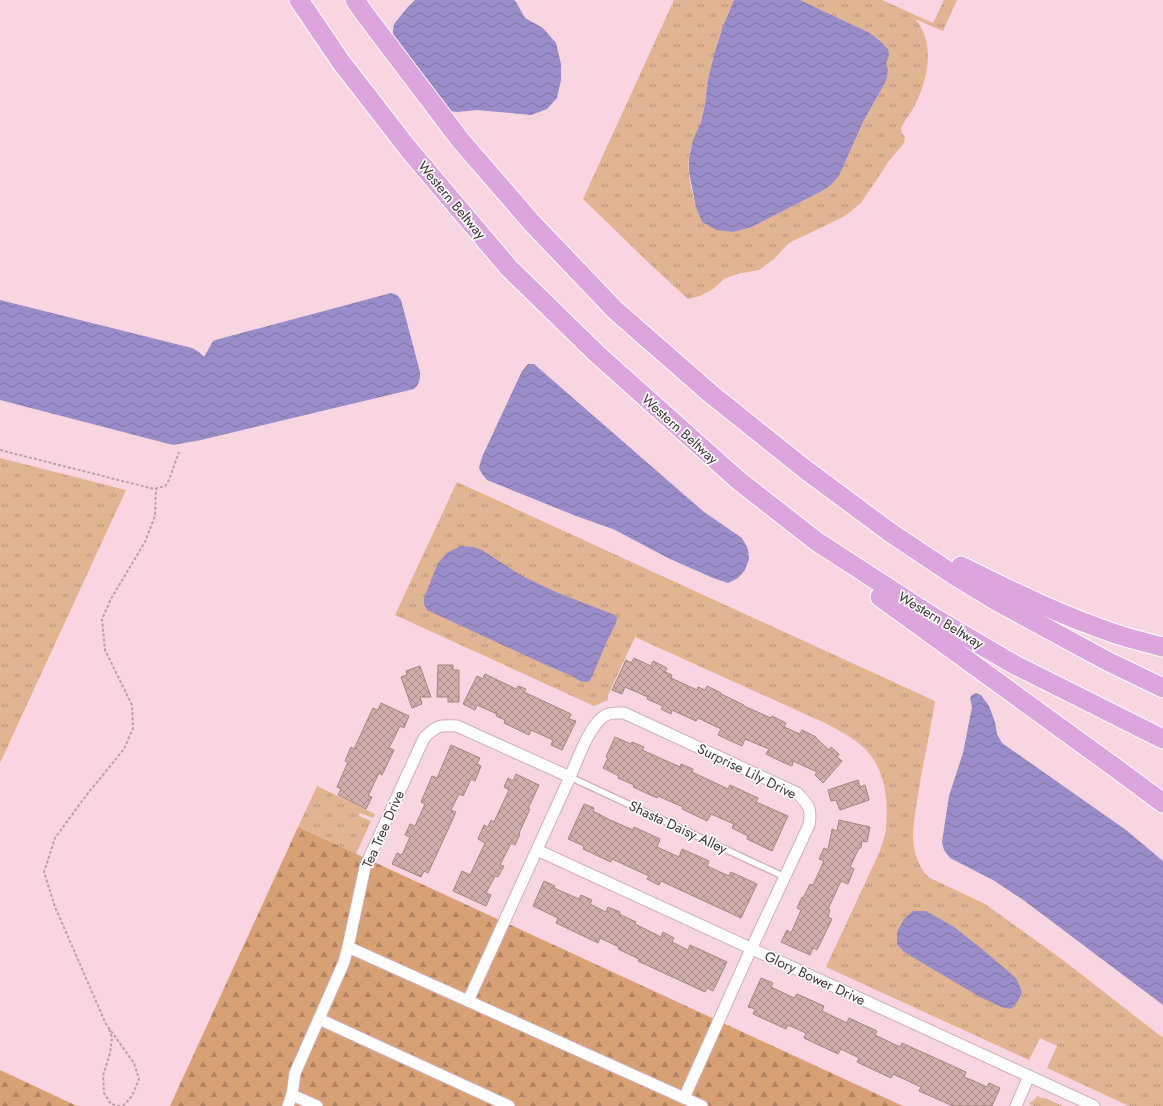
<svg xmlns="http://www.w3.org/2000/svg" width="1163" height="1106" font-family="Jost,sans-serif">
<style>
.grass{fill:url(#grass-tufts)}
.forest{fill:url(#forest-firs)}
.water{fill:url(#water-waves)}
.building{fill:url(#building-cross-hatch);stroke:#a4847f}
.lines{fill:none;stroke-linecap:round;stroke-linejoin:round}
.service-casing{stroke:#cfaeb8;stroke-width:8}
.minor-casing{stroke:#cfaeb8;stroke-width:13}
.motorway-casing{stroke:#fff;stroke-width:21}
.path{stroke:#bca0a9;stroke-width:2;stroke-dasharray:3 2;stroke-linecap:butt}
.service{stroke:#fff;stroke-width:5.5}
.minor{stroke:#fff;stroke-width:11}
.motorway{stroke:#dda5de;stroke-width:19}
.labels{text-anchor:middle;dominant-baseline:central;stroke-width:3.5;stroke-linejoin:round;paint-order:stroke}
.street-label{font-size:14px;fill:#403337;stroke:#fff}
</style>
<defs>
<pattern id="grass-tufts" width="24" height="20" patternUnits="userSpaceOnUse"><rect width="24" height="20" fill="#e1b592"/><path d="M3 7l-1-3M5 7V3M7 7l1-3M15 17l-1-3M17 17v-4M19 17l1-3" fill="none" stroke="#b89478"/></pattern>
<pattern id="forest-firs" width="22" height="20" patternUnits="userSpaceOnUse"><rect width="22" height="20" fill="#d7a175"/><path d="M5 1l3.5 6h-7zM16 11l3.5 6h-7z" fill="#b08461"/></pattern>
<pattern id="water-waves" width="16" height="10" patternUnits="userSpaceOnUse"><rect width="16" height="10" fill="#9a8cc8"/><path d="M0 5q4-4 8 0t8 0" fill="none" stroke="#7f73a3"/></pattern>
<pattern id="building-cross-hatch" width="8" height="8" patternUnits="userSpaceOnUse"><rect width="8" height="8" fill="#d0aea9"/><path d="M0 0l8 8M0 8l8-8" fill="none" stroke="#aa8e8a"/></pattern>
</defs>
<rect width="100%" height="100%" fill="#f8d5e0"/>
<g class="grass">
<path d="M674 0H734C726 18 719 35 714 54 708 75 707 96 702 117 699 131 691 143 689 157 686 176 695 205 702 222L733 232 752 227 822 191 831 185 839 176 863 122 886 81V64L879 40 868 32 800 0H882L933 23 944 0H957L943 31 915 19C936 43 928 79 915 105 912 112 902 123 901 129 901 133 903 135 905 137L904 143 889 161 861 203 845 216 793 241 788 244 774 259 759 270 737 274 724 279 713 289 700 296 688 299 649 263 583 199Z"/>
<polygon points="0,458 126,490 0,763"/>
<path d="M457 482 935 701C931 726 926 751 921 776 918 798 913 819 913 840 914 853 920 871 930 878L985 904 1063 960 1163 1038V1106H1129L1047 1068 1057 1046 1040 1038 1029 1060 826 967 879 853C882 844 886 835 886 826 888 804 886 779 874 760 864 743 842 732 825 723L635 637 608 695V700L594 706 395 615Z"/>
<polygon points="317,786 375,814 373,818 360,813 359,816 371,821 356,854 298,827"/>
<polygon points="1037,1096 1041,1098 1045,1098 1063,1106 1034,1106 1029,1104 1036,1098"/>
</g>
<g class="forest">
<polygon points="298,827 903,1106 170,1106"/>
<polygon points="0,1070 77,1106 0,1106"/>
</g>
<g class="water">
<polygon points="415,0 514,0 516,2 525,18 543,28 556,43 561,64 561,80 557,98 547,109 531,115 477,110 457,112 433,108 391,45 394,24 407,8"/>
<polygon points="734,0 800,0 868,32 879,40 888,49 889,55 886,64 888,70 886,81 863,122 839,176 831,185 822,191 752,227 733,232 716,230 702,222 696,207 689,172 689,158 693,140 701,122 705,104 708,80 714,54 723,26"/>
<path d="M391 293 397 295 401 300 420 372C420 379 420 384 414 389L201 440 173 445 0 400V300L192 348 199 352 204 357 213 341 219 339Z"/>
<polygon points="528,364 534,364 704,512 742,538 748,549 749,559 745,570 738,578 728,583 713,578 670,559 613,529 576,516 487,480 482,474 479,468 482,457 522,371"/>
<polygon points="461,546 473,547 482,550 522,576 558,593 615,615 617,618 616,623 608,639 590,681 585,682 580,681 570,675 548,666 427,610 424,604 424,598 438,563 448,552"/>
<polygon points="976,693 981,695 989,706 995,722 997,734 1002,743 1126,830 1163,861 1163,1005 1022,899 993,880 950,858 944,850 942,842 949,796 963,753 972,707 970,698 972,695"/>
<polygon points="913,911 926,911 954,927 982,949 1016,978 1022,992 1018,1001 1011,1009 1001,1007 978,996 904,952 897,944 897,932 904,919"/>
</g>
<g class="building">
<polygon points="634,658 651,666 653,661 667,668 665,672 672,675 671,678 697,690 698,687 705,690 707,686 721,693 721,694 744,705 744,706 771,718 772,716 786,723 784,727 800,734 802,730 816,737 816,738 829,750 831,747 839,754 837,757 842,761 823,783 815,775 817,772 793,761 792,766 780,761 766,754 769,749 745,739 742,746 718,735 721,729 698,718 696,721 672,710 671,714 661,709 663,706 647,699 648,697 625,687 622,694 612,690 626,660 631,663"/>
<polygon points="438,665 453,665 453,670 459,670 459,702 448,702 448,697 437,697"/>
<polygon points="420,666 431,697 420,697 422,704 412,708 401,677 407,675 406,671"/>
<polygon points="485,674 516,689 518,686 526,689 524,692 571,714 569,719 576,721 562,750 551,745 553,740 531,730 529,735 504,723 505,720 496,716 497,714 477,705 475,710 463,704 477,676 483,679"/>
<polygon points="381,703 409,716 404,728 400,726 389,748 394,750 382,775 379,773 368,796 372,797 366,809 338,795 341,789 337,787 348,762 345,761 351,747 354,749 373,708 378,710"/>
<polygon points="615,737 631,744 632,742 644,747 642,750 680,767 681,764 693,769 692,772 728,789 730,785 758,798 756,802 788,816 772,851 747,839 748,836 732,828 734,824 711,814 707,821 682,809 683,807 658,796 657,798 633,787 634,785 618,778 619,776 603,768 608,758 606,757"/>
<polygon points="451,745 480,758 477,764 481,766 475,781 471,779 463,796 459,794 451,810 456,812 435,858 428,873 424,871 421,877 392,864 397,853 402,855 410,837 405,835 410,824 415,826 425,804 421,802 432,776 437,778"/>
<polygon points="516,774 539,785 528,809 530,809 519,833 520,834 515,845 511,843 500,865 504,866 498,877 495,876 486,893 491,895 486,906 453,891 462,871 470,875 485,843 478,839 484,825 488,827 491,820 494,822 509,790 504,787 508,778 513,781"/>
<polygon points="858,780 860,787 865,785 869,800 840,810 836,800 831,801 828,790"/>
<polygon points="584,804 594,808 593,811 610,820 633,830 634,827 660,839 657,847 679,857 682,849 709,861 707,866 729,876 731,872 757,884 741,918 661,881 659,885 647,879 649,876 612,859 611,862 583,849 584,846 568,839"/>
<polygon points="839,820 870,827 867,842 862,841 861,848 859,848 850,867 854,869 848,884 841,881 828,909 830,910 828,917 832,919 817,950 813,948 810,955 781,942 787,930 791,933 801,910 797,908 802,897 803,898 810,884 813,885 824,861 819,859 824,848 828,850 832,829 837,831"/>
<polygon points="544,881 555,886 554,888 579,899 581,895 592,900 590,904 606,912 608,907 620,912 619,914 636,922 635,924 661,937 663,932 674,938 672,942 688,950 690,945 727,962 713,991 707,988 705,992 638,961 639,959 618,949 619,947 600,938 598,943 556,923 558,918 533,906"/>
<polygon points="761,978 773,983 771,987 794,998 797,994 824,1006 822,1011 847,1023 849,1018 877,1031 875,1035 900,1047 902,1043 966,1072 964,1077 974,1081 987,1087 989,1083 1000,1088 992,1106 953,1106 919,1091 921,1087 893,1074 891,1078 857,1062 859,1058 841,1049 838,1054 804,1038 806,1033 788,1025 786,1029 753,1014 755,1009 748,1007"/>
</g>
<g class="lines">
<g class="service-casing">
<polyline id="service" points="570,777 785,877"/>
</g>
<g class="minor-casing">
<g id="minor">
<polyline points="537,850 1094,1106"/>
<polyline points="348,947 702,1106"/>
<polyline points="468,1001 570,777"/>
<polyline points="319,1019 509,1106"/>
<polyline points="292,1095 317,1106"/>
<path d="M288 1106 292 1095 295 1073 344 962 348 947 365 867 424 738C437 725 440 725 457 726L570 777C577 761 590 723 606 715 612 712 618 713 624 713L797 793C809 805 812 809 809 825L746 960 684 1098"/>
<polyline points="1016,1106 1029,1076"/>
</g>
</g>
<g class="motorway-casing">
<g id="motorway">
<polyline points="299,0 341,62 410,151 509,268 596,353 738,480 816,541 933,617 1015,665 1163,739"/>
<polyline points="355,0 364,13 461,141 532,223 615,310 711,394 806,470 891,533 957,577 1000,603 1107,661 1163,688"/>
<path d="M961 566C1011 591 1062 616 1116 634 1131 639 1147 643 1163 647"/>
<polyline points="880,597 1113,766 1163,803"/>
</g>
</g>
<g class="path">
<polyline points="0,450 154,489 165,486 169,480 179,452"/>
<polyline points="109,1029 112,1038 110,1053 103,1076 104,1093 111,1104 120,1106"/>
<polyline points="123,1106 132,1096 139,1079 134,1063 106,1024 55,907 44,872 55,838 85,797 124,749 133,728 132,705 105,650 102,619 112,597 145,542 155,516 156,488"/>
</g>
<use href="#service" class="service"/>
<use href="#minor" class="minor"/>
<use href="#motorway" class="motorway"/>
</g>
<g class="labels">
<g class="street-label">
<text transform="translate(452 200) rotate(50)">Western Beltway</text>
<text transform="translate(680 429) rotate(42)">Western Beltway</text>
<text transform="translate(941 620) rotate(31)">Western Beltway</text>
<text transform="translate(747 771) rotate(26)">Surprise Lily Drive</text>
<text transform="translate(678 827) rotate(25)">Shasta Daisy Alley</text>
<text transform="translate(383 829) rotate(-66)">Tea Tree Drive</text>
<text transform="translate(815 978) rotate(25)">Glory Bower Drive</text>
</g>
</g>
</svg>
